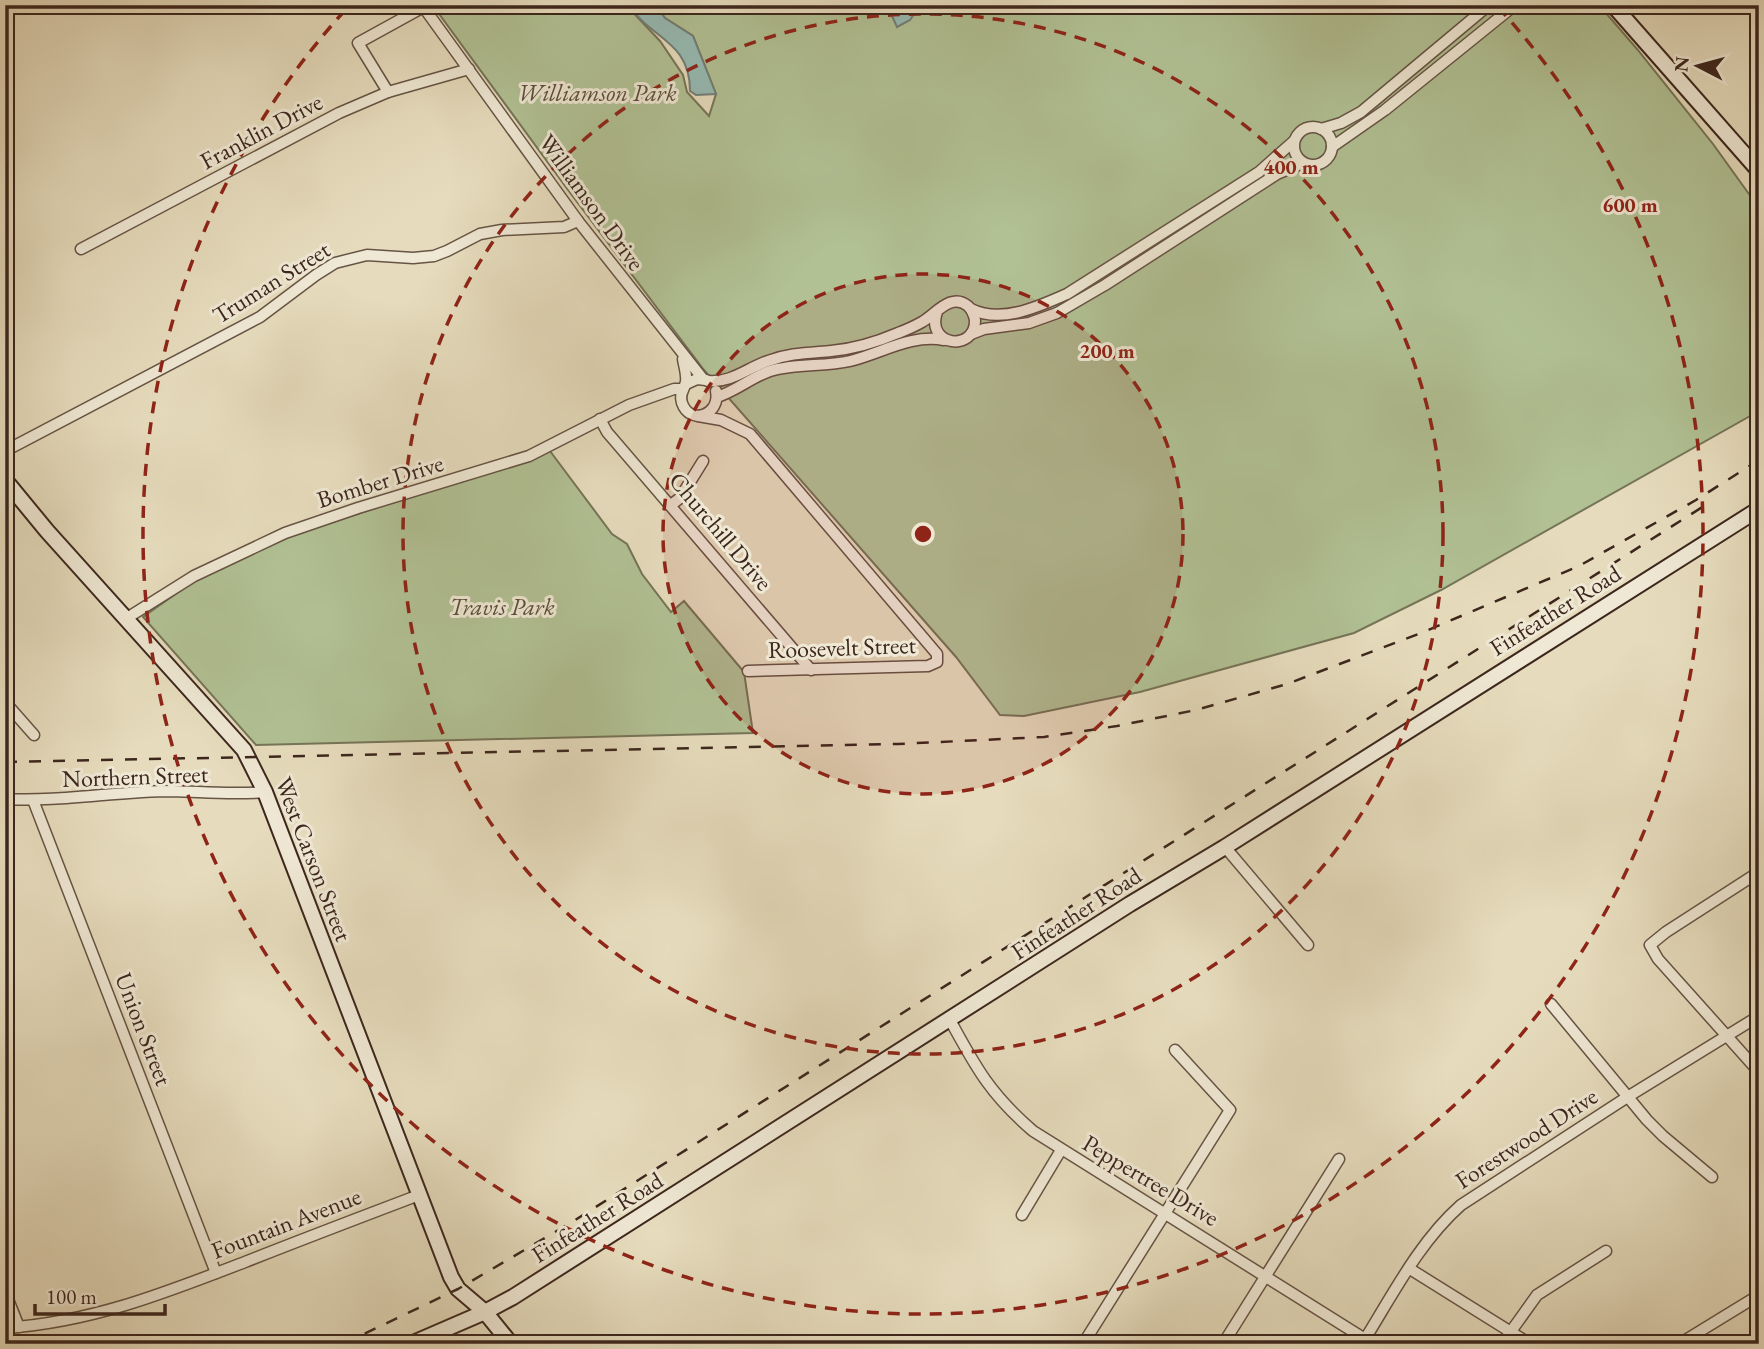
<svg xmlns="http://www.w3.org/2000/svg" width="1764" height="1349" font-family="'EB Garamond',serif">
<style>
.green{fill:#b1c194;stroke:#767458;stroke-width:2}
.water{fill:#96bbb4;stroke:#727f78;stroke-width:2}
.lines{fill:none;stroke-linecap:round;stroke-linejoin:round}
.street-casing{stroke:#665445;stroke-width:13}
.secondary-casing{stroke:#3c261d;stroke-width:18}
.street{stroke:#efe8d4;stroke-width:10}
.secondary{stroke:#efe8d4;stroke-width:14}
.rail{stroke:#3c261d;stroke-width:2.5;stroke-dasharray:12 12;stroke-linecap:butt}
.ring{fill:none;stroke:#8f2418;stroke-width:3.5;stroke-dasharray:12 9}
.labels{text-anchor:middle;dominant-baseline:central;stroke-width:6;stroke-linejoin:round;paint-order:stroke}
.park-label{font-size:24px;font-style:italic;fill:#594d3b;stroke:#efe8d4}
.street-label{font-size:24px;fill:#3c261d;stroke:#efe8d4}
.centre{fill:#8f2418;stroke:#efe8d4;stroke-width:3.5}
.ring-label{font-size:21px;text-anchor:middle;font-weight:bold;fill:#8f2418;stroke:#efe8d4;stroke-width:6;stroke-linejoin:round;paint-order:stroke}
</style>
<rect width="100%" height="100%" fill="#e6dcbd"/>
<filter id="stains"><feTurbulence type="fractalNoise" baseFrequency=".00286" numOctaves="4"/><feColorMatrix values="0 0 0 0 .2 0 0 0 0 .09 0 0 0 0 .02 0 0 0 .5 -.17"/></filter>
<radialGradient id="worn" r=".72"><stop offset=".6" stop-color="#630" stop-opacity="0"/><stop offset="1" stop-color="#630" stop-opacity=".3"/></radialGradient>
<g class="green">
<polygon points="437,5 626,5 660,41 683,75 687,92 709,116 716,94 693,36 665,18 655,5 1599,5 1637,49 1713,144 1759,208 1759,411 1441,590 1354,633 1140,692 1024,716 1000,715 956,657 704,370 568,190 434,7"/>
<polygon points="550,451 612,534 627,544 642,574 671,612 684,601 744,672 753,733 256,745 143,617 197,579 287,537"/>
</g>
<g class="water">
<path d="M629 5H655L665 18 693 36 716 94 696 95 690 91C690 40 650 39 629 5Z"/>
<polygon points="887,5 918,5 919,7 910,20 897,27"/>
</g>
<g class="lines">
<g class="street-casing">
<g id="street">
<polyline points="422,5 578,221 703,379"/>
<polyline points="1753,5 1759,12"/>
<polyline points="388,92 358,43 427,5"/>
<circle cx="1313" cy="146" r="19"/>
<polyline points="1321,129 1341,123 1361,112 1489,5"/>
<polyline points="1332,147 1385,110 1515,5"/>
<polyline points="81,249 339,113 388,92 469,69"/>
<path d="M971 309C1001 324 1038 307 1067 294L1259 172 1294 141"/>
<polyline points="971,334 984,329 1029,323 1057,313 1105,285 1277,174 1303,163"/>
<path d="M683 359C684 366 687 374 686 382 684 390 679 394 682 403 690 426 721 415 716 391"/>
<path d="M708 381C732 383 747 368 768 361 789 353 808 353 831 351 853 349 877 342 898 333 906 330 915 326 922 322 936 314 951 292 968 306 972 310 974 315 975 320 976 352 925 347 937 312"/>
<polyline points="686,384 697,379 706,380"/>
<path d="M717 397C736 391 752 377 770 371 797 363 824 367 850 361 882 353 911 334 944 340"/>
<polyline points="698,416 721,420 750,434 937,654 937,662 928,666 748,671"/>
<polyline points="600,419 607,432 811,670"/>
<polyline points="5,451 260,317 316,275 335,263 367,255 413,258 434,256 447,251 480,234 502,230 564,227 578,221"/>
<polyline points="671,505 680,498 703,461"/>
<polyline points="127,618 194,576 285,533 358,508 529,456 629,405 674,389 682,389"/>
<polyline points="5,702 34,735"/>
<path d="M5 799C61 802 117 791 173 791 206 792 232 795 265 792"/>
<polyline points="33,800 216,1273"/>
<polyline points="1225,847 1308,945"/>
<polyline points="1759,872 1666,932 1650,945 1658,959 1759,1072"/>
<polyline points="1551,1004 1647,1120 1663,1136 1712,1177"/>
<path d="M950 1020C976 1068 991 1095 1033 1131L1365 1339"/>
<polyline points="1022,1215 1061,1150"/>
<polyline points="1410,1269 1530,1344"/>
<polyline points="5,1292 19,1327"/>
<path d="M5 1328C92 1322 165 1293 245 1262 303 1239 361 1217 419 1195"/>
<polyline points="1684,1341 1759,1295"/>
<polyline points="1083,1344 1230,1110 1175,1050"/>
<polyline points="1223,1344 1339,1159"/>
<path d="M1362 1344C1392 1296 1419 1242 1461 1205L1629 1096 1759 1016"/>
<polyline points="1502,1344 1537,1295 1606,1251"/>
</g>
</g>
<g class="secondary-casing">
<g id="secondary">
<polyline points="1613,5 1759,171"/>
<polyline points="5,480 47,531 244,750 265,792 451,1277 458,1289 485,1312 511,1344"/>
<polyline points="411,1344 485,1312 513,1297 1130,904 1225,847 1759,509"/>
</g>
</g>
<use href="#street" class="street"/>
<use href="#secondary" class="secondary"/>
<g class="rail">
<polyline points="5,762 898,744 1044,737 1117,726 1196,710 1287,684 1421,633 1579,566 1696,500 1759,460"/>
<polyline points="343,1344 458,1289 572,1222 1704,506"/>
</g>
</g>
<circle cx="923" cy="534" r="260" fill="#8f2418" fill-opacity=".12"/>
<g class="ring">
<circle cx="923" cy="534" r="260"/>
<circle cx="923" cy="534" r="520"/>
<path d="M1498 7A780 780 0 1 1 348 7"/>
</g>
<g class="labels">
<g class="park-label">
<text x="597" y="92">Williamson Park</text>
<text x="502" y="606">Travis Park</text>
</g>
<g class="street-label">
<text transform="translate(261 131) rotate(-28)">Franklin Drive</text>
<text transform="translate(592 202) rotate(54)">Williamson Drive</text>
<text transform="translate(271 282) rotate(-32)">Truman Street</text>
<text transform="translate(380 481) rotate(-17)">Bomber Drive</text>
<text transform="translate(721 531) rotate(50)">Churchill Drive</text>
<text transform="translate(1555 610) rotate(-32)">Finfeather Road</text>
<text transform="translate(842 647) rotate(-2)">Roosevelt Street</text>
<text transform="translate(135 776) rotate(-2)">Northern Street</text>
<text transform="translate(314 859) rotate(69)">West Carson Street</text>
<text transform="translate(1076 913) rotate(-33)">Finfeather Road</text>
<text transform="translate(144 1029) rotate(69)">Union Street</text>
<text transform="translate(1526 1138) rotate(-33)">Forestwood Drive</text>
<text transform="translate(1151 1180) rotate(31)">Peppertree Drive</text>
<text transform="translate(597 1217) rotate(-32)">Finfeather Road</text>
<text transform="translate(286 1223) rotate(-21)">Fountain Avenue</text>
</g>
</g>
<circle cx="923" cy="534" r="10" class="centre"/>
<g class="ring-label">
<text x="1291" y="174">400 m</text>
<text x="1630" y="212">600 m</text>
<text x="1107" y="358">200 m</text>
</g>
<rect width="1764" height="1349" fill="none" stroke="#e6dcbd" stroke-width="28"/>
<rect x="7" y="7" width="1750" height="1335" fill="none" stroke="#3c261d" stroke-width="3.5"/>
<rect x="14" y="14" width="1736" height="1321" fill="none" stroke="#3c261d" stroke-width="2"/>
<g transform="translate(1698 66) rotate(276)" stroke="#efe8d4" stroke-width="5" paint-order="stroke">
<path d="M0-5L12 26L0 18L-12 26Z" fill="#3c261d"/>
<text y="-10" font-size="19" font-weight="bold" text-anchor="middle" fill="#3c261d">N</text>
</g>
<path d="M35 1304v10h130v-10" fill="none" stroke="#3c261d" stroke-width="3.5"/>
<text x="46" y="1304" font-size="21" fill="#3c261d" stroke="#efe8d4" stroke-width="5" paint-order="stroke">100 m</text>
<rect width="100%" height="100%" filter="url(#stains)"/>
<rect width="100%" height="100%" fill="url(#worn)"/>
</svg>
